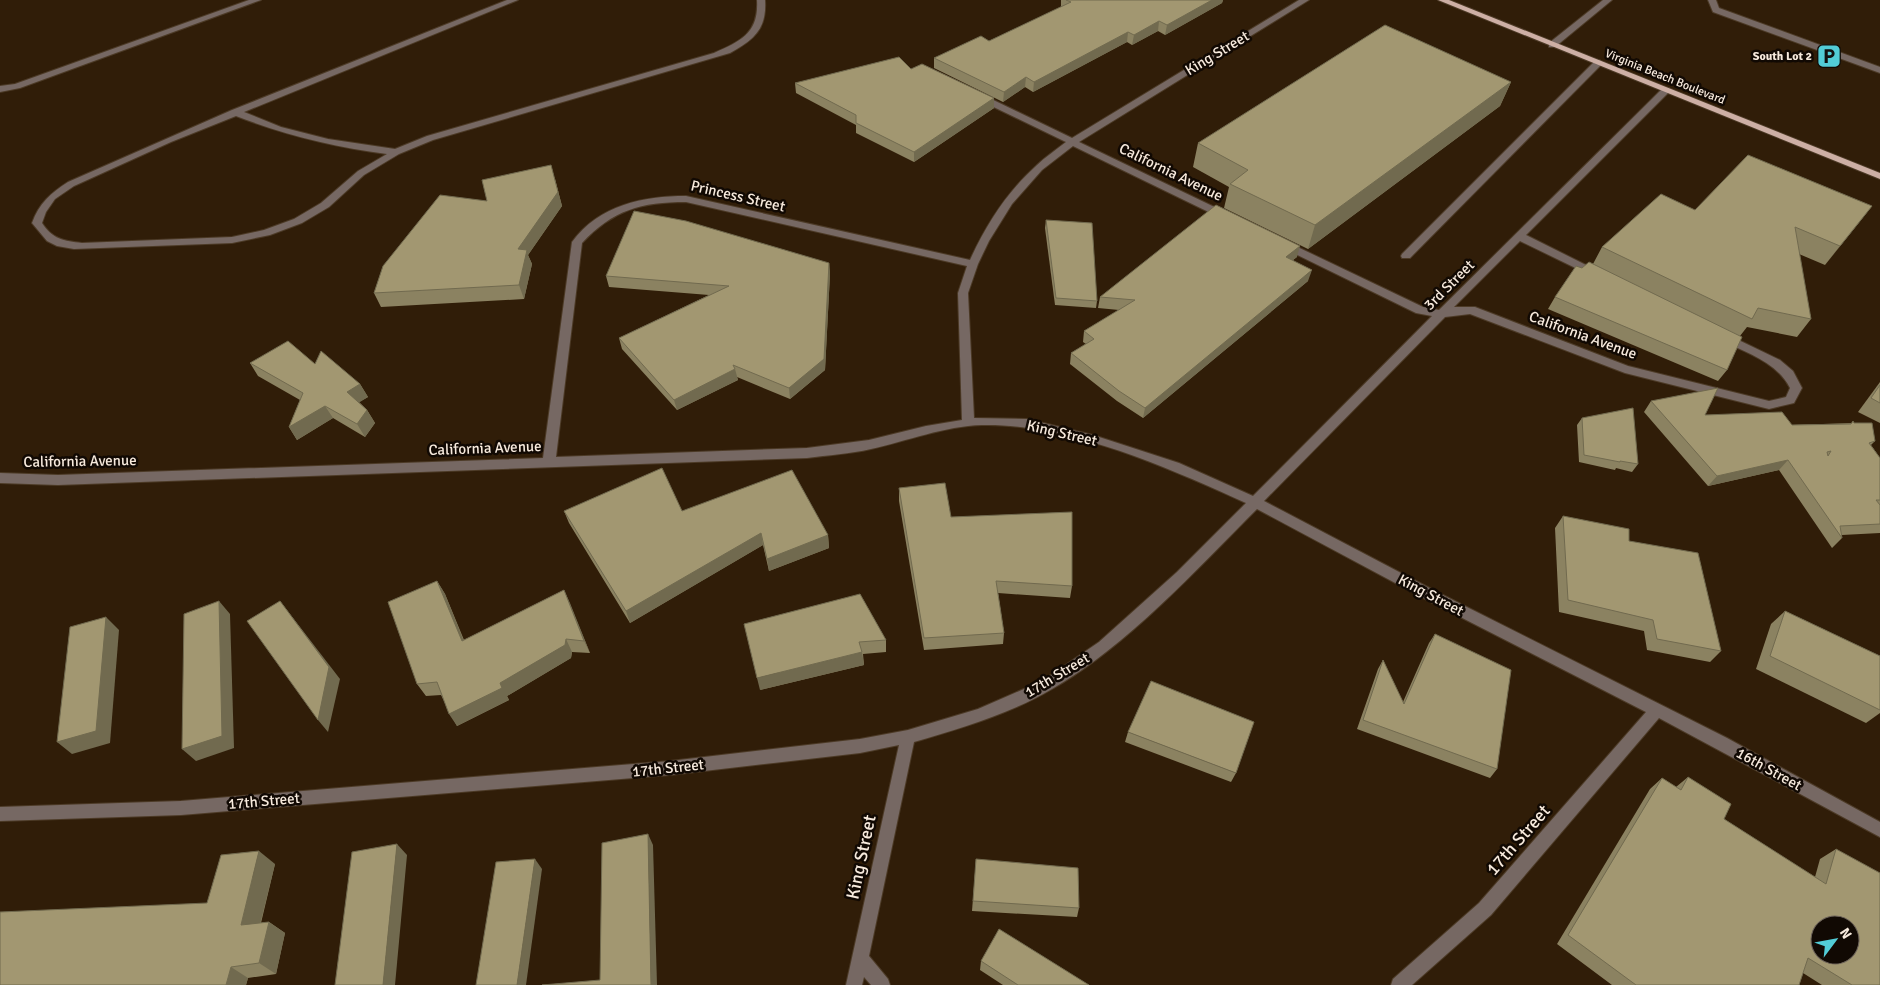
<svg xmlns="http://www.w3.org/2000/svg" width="1880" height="985" font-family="Signika,sans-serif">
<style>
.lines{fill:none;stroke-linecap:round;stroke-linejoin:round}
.minor-casing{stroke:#4c3a26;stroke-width:2}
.major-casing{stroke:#4c3a26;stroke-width:2}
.minor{fill:#766863;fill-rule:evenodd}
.major{fill:#cdafa5;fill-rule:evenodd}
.wall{fill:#8b8261}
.shaded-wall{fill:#716a4f}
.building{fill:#a29771;stroke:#716a4f;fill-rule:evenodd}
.labels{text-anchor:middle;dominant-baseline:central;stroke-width:5;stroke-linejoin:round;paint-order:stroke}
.far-poi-label{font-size:12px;font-weight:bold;fill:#f7eadd;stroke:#110903;text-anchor:end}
.far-street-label{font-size:12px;fill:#f7eadd;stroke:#110903}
.street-label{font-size:15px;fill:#f7eadd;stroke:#110903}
.near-street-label{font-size:18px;fill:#f7eadd;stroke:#110903}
</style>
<rect width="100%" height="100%" fill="#301d08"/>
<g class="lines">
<g class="minor-casing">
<g id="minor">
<polygon points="249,0 261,0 20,88 0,92 0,86 15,84"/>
<path d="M507 0H518L244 112 281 127 328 139 395 149 427 136 714 53C741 41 759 33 757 0H765C767 29 754 40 730 53L433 140 399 154 364 175 329 207 302 223 270 235 232 243 74 249 57 246 47 241 32 223C39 203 51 193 68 182L232 110ZM236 116C285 135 334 147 387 154L358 171 321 203 294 219 264 230 232 237 82 243C64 241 52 239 42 223L46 212 55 199 74 186 171 142Z"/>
<path d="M1299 0H1309L1079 142 1229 214V218H1221L1073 146 1042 170 1012 204 989 241 978 264 968 293 974 418 1027 419 1093 435 1179 463 1253 496 1432 316 1416 313 1279 246 1278 244 1279 242H1287L1423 307 1439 310 1663 88H1669V92L1526 235 1602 273 1603 275 1602 277H1594L1520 241 1454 307H1475L1628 366 1769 401 1786 397 1790 388C1777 362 1745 352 1720 340L1718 337 1724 333 1780 360 1793 371 1802 388 1794 403 1769 409 1625 373 1470 314 1445 317 1264 501 1439 593 1727 738 1880 822V837L1659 718 1491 915 1412 985H1391L1393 979 1479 903 1646 712 1429 601 1257 509C1196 570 1127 646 1052 689 1010 714 961 728 914 742L869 956 888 979 890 985H871L864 977 862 985H846L899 745 860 753 670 775 181 815 0 821V807L181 801 670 761 860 739 908 730 978 709 1042 681 1099 642 1177 572 1246 503C1169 468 1068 423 982 425 945 426 907 441 871 449 850 454 828 455 807 458L58 485 0 483V473L58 475 543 458 572 242C599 205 643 196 686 196L970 260C986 225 1007 192 1036 166 1045 157 1056 150 1066 142L977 99V95H983L1072 138ZM686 202 967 266 958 293 962 420 926 426 869 440 807 448 556 457 582 243C613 210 641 202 686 202Z"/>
<polygon points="1603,0 1612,0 1555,47 1549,47 1549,43"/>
<polygon points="1708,0 1716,0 1719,8 1880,67 1880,73 1713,12"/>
<polygon points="1598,60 1601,61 1601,65 1410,258 1402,258 1401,256 1402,254 1595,61"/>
</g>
</g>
<g class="major-casing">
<polygon id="major" points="1438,0 1449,0 1880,173 1880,179"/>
</g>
<use href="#minor" class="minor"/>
<use href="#major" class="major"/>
</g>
<g class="wall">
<polygon points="1061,0 1223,0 1222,3 1165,35 1158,31 1132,45 1127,42 1033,92 1025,87 1003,102 934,68 934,58 989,41 1061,7"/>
<polygon points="911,69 994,98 994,108 914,162 856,133 856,125 796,93 795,83"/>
<polygon points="1511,82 1500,106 1308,249 1224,208 1229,187 1193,167 1198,143"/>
<polygon points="555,179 562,206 528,255 532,264 524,299 381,307 374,293 487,201"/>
<polygon points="1872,206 1825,265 1799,254 1811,319 1797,337 1747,327 1740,336 1727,370 1718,381 1548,309 1555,297 1593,264 1602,247 1695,210"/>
<polygon points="1046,220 1097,301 1096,308 1055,305 1045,228"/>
<polygon points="1297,257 1293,260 1308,281 1143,418 1117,401 1070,364 1071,353 1086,344 1083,342 1084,331 1119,310 1098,308 1100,297"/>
<polygon points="829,263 830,274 825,370 790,399 737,377 738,380 677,410 622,349 619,338 709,295 609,287 606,276"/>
<polygon points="250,363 315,364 360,384 368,397 359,402 367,410 375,423 365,437 333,418 297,440 289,427 300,400 258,376"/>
<polygon points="1880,382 1880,423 1858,412"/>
<polygon points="1651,401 1705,415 1792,425 1854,423 1875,441 1871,445 1880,458 1880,533 1842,535 1842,538 1832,548 1779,470 1708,486 1644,412"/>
<polygon points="1582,418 1638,464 1632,472 1616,468 1615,470 1579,462 1577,425"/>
<polygon points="899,488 951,517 1072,586 1070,598 998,593 1004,633 1003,644 924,650 899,501"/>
<polygon points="564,511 682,511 828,535 829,548 769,571 763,545 630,623 569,523"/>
<polygon points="1563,516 1629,541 1721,651 1710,662 1647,650 1644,631 1559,612 1555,528"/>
<polygon points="437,581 445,594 464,640 564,590 590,653 572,652 571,658 507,696 509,700 457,726 441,695 426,696 417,684"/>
<polygon points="860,594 886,640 886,652 863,654 864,665 760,690"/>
<polygon points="1785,611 1880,656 1880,713 1866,723 1756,669 1771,624"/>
<polygon points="1435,634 1497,769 1490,778 1357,729 1378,669 1383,660 1403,702 1429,643"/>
<polygon points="1128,732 1236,773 1231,782 1125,742"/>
<polygon points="1688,777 1724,819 1815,877 1820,859 1836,849 1880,985 1822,985 1803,973 1799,985 1612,985 1557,944 1650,789 1662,778 1676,787"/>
<polygon points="976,859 1079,908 1077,917 972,911"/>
<polygon points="275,864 261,923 269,922 285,933 276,974 248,978 246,985 0,985 207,903"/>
<polygon points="981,961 1089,985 1003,985 980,970"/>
</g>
<g class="shaded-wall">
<polygon points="1212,0 1223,0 1222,3 1165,35 1167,25"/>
<polygon points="1159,21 1158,31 1132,45 1134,35"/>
<polygon points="1128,32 1127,42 1033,92 1034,82"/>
<polygon points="1026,77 1025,87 1003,102 1004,92"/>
<polygon points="1511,82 1500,106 1308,249 1315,225"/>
<polygon points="994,98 994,108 914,162 914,152"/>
<polygon points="551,165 562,206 528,255 532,264 524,299 519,285 518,249"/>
<polygon points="1872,206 1858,224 1825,265 1840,246"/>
<polygon points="1300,246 1297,257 1282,268 1286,257"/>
<polygon points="829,263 830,274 825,370 790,399 789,388"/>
<polygon points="1312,270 1308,281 1143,418 1145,408"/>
<polygon points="735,369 738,380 677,410 674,400"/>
<polygon points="360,384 368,397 355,405 347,392"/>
<polygon points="325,406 333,418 297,440 289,427"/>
<polygon points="367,410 375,423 365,437 357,424"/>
<polygon points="1788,460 1779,470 1708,486 1717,476"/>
<polygon points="761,533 763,545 630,623 626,611"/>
<polygon points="828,535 829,548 769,571 767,559"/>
<polygon points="437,581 445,594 469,654 462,641"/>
<polygon points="564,590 570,603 590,653 584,641"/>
<polygon points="219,601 230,614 234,748 196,761 182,749"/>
<polygon points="280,601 340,679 328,732 318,720"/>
<polygon points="106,617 119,630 110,743 72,754 57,742"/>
<polygon points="566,639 572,652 571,658 507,696 509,700 457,726 449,714 500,683"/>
<polygon points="862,652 864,665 760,690 757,678"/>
<polygon points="648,834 653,845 657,985 651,985"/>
<polygon points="397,844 407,855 395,985 383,985"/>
<polygon points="259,851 275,864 257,937 241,925"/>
<polygon points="535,859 542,869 526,985 517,985"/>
<polygon points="269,922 285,933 276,974 259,963"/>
<polygon points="231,967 248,978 246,985 226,985"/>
</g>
<g class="building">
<polygon points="1066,0 1212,0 1167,25 1159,21 1134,35 1128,32 1034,82 1026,77 1004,92 934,58 981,36 989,41 1071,2"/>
<polygon points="1385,25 1511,82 1315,225 1230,184 1248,170 1198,143"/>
<polygon points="899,57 911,69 922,64 994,98 914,152 856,123 856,115 795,83"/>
<polygon points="1748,155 1872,206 1840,246 1795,227 1811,319 1758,308 1752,319 1602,247 1661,194 1695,210"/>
<polygon points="551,165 558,192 518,249 527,250 519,285 374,293 383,266 440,195 487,201 482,180"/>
<polygon points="1216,205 1300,246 1286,257 1312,270 1145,408 1119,391 1071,353 1094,339 1084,331 1135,300 1100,297"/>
<polygon points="634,211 686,221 829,263 824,359 789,388 733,365 735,369 674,400 619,338 729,286 606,276"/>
<polygon points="1046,220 1092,223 1097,301 1056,298"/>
<polygon points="1589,262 1742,337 1727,370 1555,297 1576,266 1582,268"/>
<polygon points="288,341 315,364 321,351 360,384 347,392 367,410 357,424 325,406 289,427 303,393 250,363"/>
<polygon points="1880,385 1880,403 1871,398"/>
<path d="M1718 388 1705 415 1782 412 1792 425 1851 424 1853 421 1854 423H1872L1875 441 1869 443 1880 458V500H1876L1880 505V524L1840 526 1842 538 1788 460 1717 476 1651 401ZM1831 451 1828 456 1827 452Z"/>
<polygon points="1633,408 1638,464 1620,461 1620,462 1584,455 1582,418"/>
<polygon points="662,468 682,511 792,470 828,535 767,559 761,533 626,611 564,511"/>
<polygon points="945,483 951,517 1072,512 1072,586 996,581 1004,633 924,638 899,488"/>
<polygon points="1563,516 1629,529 1629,541 1698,553 1721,651 1657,639 1653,620 1568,600"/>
<polygon points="437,581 462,641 564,590 584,641 566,639 565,645 500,683 502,688 449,714 437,682 417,684 388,602"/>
<polygon points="860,594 886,640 859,642 862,652 757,678 744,624"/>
<polygon points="219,601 222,736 182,749 184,614"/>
<polygon points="280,601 329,667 318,720 247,621"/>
<polygon points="1785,611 1880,656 1880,710 1770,656"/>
<polygon points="106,617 96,731 57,742 70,627"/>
<polygon points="1435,634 1511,670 1497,769 1363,720 1383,660 1404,704"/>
<polygon points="1151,681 1254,722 1236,773 1128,732"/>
<path d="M1688 777 1731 804 1724 819 1826 884 1836 849 1880 873V985H1852L1808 958 1799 985H1636L1568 935 1662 778 1681 790ZM1820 925H1850V955H1820Z"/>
<polygon points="648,834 651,985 542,985 600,980 602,843"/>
<polygon points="397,844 383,985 335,985 352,852"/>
<polygon points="259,851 241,925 269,922 259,963 231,967 226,985 0,985 0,912 207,903 221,855"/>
<polygon points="535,859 517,985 476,985 496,862"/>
<polygon points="976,859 1078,868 1079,908 973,901"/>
<polygon points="999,929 1089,985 1018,985 981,961"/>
</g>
<defs>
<g id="parking-square" transform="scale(1.25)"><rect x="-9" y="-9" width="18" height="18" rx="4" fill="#52ccd6" stroke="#110903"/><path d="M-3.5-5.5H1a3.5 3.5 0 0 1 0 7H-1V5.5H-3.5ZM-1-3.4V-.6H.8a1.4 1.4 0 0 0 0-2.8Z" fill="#111"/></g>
</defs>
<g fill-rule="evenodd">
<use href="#parking-square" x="1829" y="56"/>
</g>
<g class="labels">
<g class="far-poi-label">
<text x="1812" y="56">South Lot 2</text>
</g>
<g class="far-street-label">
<text transform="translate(1665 77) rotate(22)">Virginia Beach Boulevard</text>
</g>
<g class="street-label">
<text transform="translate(1217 53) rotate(-31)">King Street</text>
<text transform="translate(1171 172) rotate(26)">California Avenue</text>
<text transform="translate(738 196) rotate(13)">Princess Street</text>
<text transform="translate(1449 285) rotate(-45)">3rd Street</text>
<text transform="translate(1583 335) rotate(20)">California Avenue</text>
<text transform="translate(1062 433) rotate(13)">King Street</text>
<text transform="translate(485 448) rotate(-2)">California Avenue</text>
<text transform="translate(80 461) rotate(-1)">California Avenue</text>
<text transform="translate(1431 595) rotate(28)">King Street</text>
<text transform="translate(1057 675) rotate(-31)">17th Street</text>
<text transform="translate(668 768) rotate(-6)">17th Street</text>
<text transform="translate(1769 769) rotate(29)">16th Street</text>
<text transform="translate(264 801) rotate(-5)">17th Street</text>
</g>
<g class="near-street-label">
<text transform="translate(1518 840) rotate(-49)">17th Street</text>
<text transform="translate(861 857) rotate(-78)">King Street</text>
</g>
</g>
<g transform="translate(1835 940) rotate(58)"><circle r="24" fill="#110903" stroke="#6d635a"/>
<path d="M0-4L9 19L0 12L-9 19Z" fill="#52ccd6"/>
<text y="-8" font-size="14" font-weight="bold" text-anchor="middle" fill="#f7eadd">N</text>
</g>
</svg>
